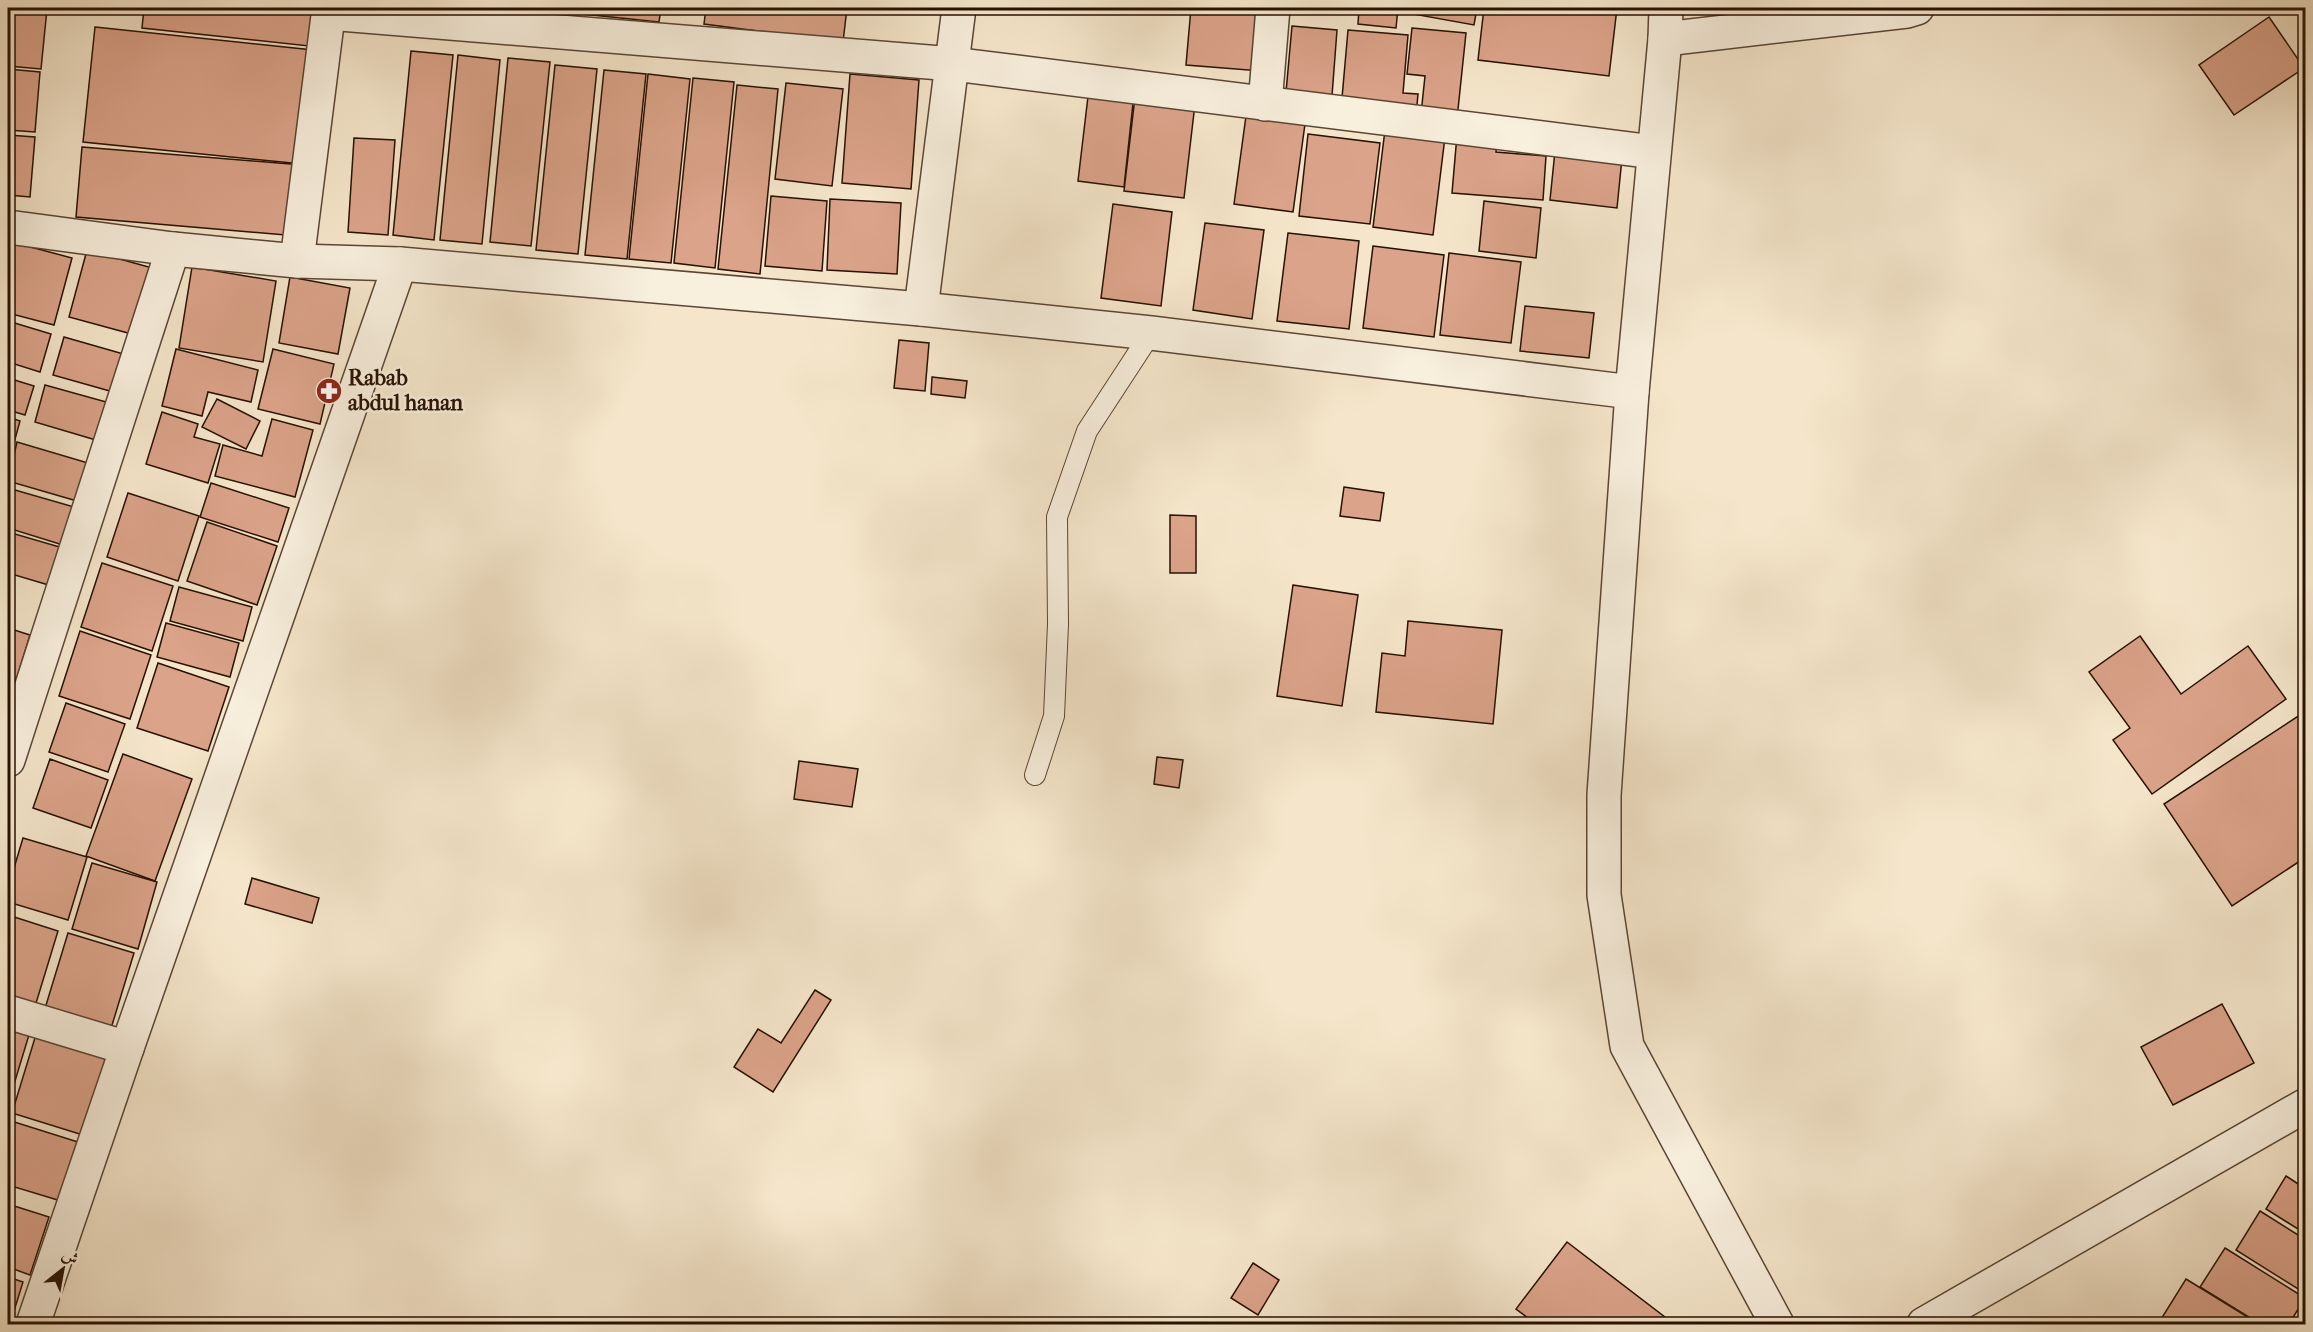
<svg xmlns="http://www.w3.org/2000/svg" width="2313" height="1332" font-family="'IM FELL French Canon',Amiri,serif">
<style>
.building{fill:#dba38a;stroke:#271101;stroke-width:1.5}
.lines{fill:none;stroke-linecap:round;stroke-linejoin:round}
.service-casing{stroke:#5a4634;stroke-width:22}
.minor-casing{stroke:#5a4634;stroke-width:36}
.tertiary-casing{stroke:#5a4634;stroke-width:36}
.service{stroke:#f8efdd;stroke-width:20}
.minor{stroke:#f8efdd;stroke-width:33}
.tertiary{stroke:#f8efdd;stroke-width:33}
.labels{text-anchor:middle;dominant-baseline:central;stroke-width:5;stroke-linejoin:round;paint-order:stroke}
.poi-label{font-size:22px;font-weight:bold;fill:#271101;stroke:#f8efdd;text-anchor:start}
</style>
<rect width="100%" height="100%" fill="#f5e6cb"/>
<filter id="stains"><feTurbulence type="fractalNoise" baseFrequency=".00333" numOctaves="4"/><feColorMatrix values="0 0 0 0 .2 0 0 0 0 .09 0 0 0 0 .02 0 0 0 .5 -.17"/></filter>
<radialGradient id="worn" r=".72"><stop offset=".6" stop-color="#630" stop-opacity="0"/><stop offset="1" stop-color="#630" stop-opacity=".3"/></radialGradient>
<g class="building">
<polygon points="8,8 47,9 41,69 8,66"/>
<polygon points="144,8 313,8 309,46 142,28"/>
<polygon points="563,8 661,8 659,22 563,12"/>
<polygon points="706,8 847,8 843,42 704,24"/>
<polygon points="1191,8 1266,8 1261,71 1186,65"/>
<polygon points="1359,8 1398,8 1396,28 1358,24"/>
<polygon points="1414,8 1477,8 1474,25 1413,14"/>
<polygon points="1484,8 1617,8 1609,76 1478,60"/>
<polygon points="2269,17 2304,68 2234,115 2199,65"/>
<polygon points="1292,26 1337,30 1332,96 1286,92"/>
<polygon points="95,27 313,50 302,164 83,142"/>
<polygon points="1412,28 1466,33 1457,119 1421,114 1425,76 1407,74"/>
<polygon points="1348,30 1408,35 1403,93 1418,94 1416,116 1342,98"/>
<polygon points="411,51 453,55 434,240 393,235"/>
<polygon points="458,55 500,60 482,244 440,240"/>
<polygon points="508,58 550,62 531,246 490,242"/>
<polygon points="555,65 597,69 578,254 536,250"/>
<polygon points="8,69 40,72 35,132 8,130"/>
<polygon points="604,70 646,74 627,259 585,255"/>
<polygon points="648,74 690,79 671,263 629,259"/>
<polygon points="850,74 919,80 911,189 842,183"/>
<polygon points="693,78 734,82 715,268 674,263"/>
<polygon points="786,83 843,89 832,186 775,179"/>
<polygon points="737,85 778,89 760,274 718,269"/>
<polygon points="1089,88 1134,94 1124,187 1078,181"/>
<polygon points="1135,97 1195,104 1184,198 1124,191"/>
<polygon points="1246,116 1305,124 1293,212 1234,204"/>
<polygon points="1385,130 1445,137 1433,235 1373,227"/>
<polygon points="1308,134 1380,143 1370,224 1299,216"/>
<polygon points="8,135 35,137 30,197 8,195"/>
<polygon points="1457,135 1497,139 1496,152 1546,156 1543,200 1452,193"/>
<polygon points="354,138 395,140 388,235 348,232"/>
<polygon points="82,147 303,165 297,236 76,217"/>
<polygon points="1555,151 1622,158 1617,208 1550,200"/>
<polygon points="771,196 827,201 822,271 765,266"/>
<polygon points="830,199 901,203 897,274 827,270"/>
<polygon points="1484,201 1541,208 1536,258 1479,251"/>
<polygon points="1113,204 1172,212 1161,306 1101,298"/>
<polygon points="1205,223 1264,230 1252,319 1193,310"/>
<polygon points="1288,233 1359,241 1349,329 1277,321"/>
<polygon points="8,241 72,258 54,325 8,313"/>
<polygon points="1373,246 1444,255 1434,337 1363,328"/>
<polygon points="87,250 156,269 139,336 69,317"/>
<polygon points="1449,253 1521,262 1511,343 1440,335"/>
<polygon points="192,267 276,281 263,362 179,348"/>
<polygon points="290,277 350,288 338,354 279,343"/>
<polygon points="1525,306 1594,313 1589,358 1520,351"/>
<polygon points="8,321 51,334 40,372 8,362"/>
<polygon points="64,337 134,357 124,395 53,375"/>
<polygon points="899,340 929,343 925,391 894,388"/>
<polygon points="176,349 258,370 251,402 208,392 202,416 162,406"/>
<polygon points="273,349 334,364 320,424 258,409"/>
<polygon points="932,377 967,381 965,398 931,394"/>
<polygon points="8,378 34,386 25,415 8,410"/>
<polygon points="45,385 117,405 106,443 35,422"/>
<polygon points="217,399 260,421 246,449 202,427"/>
<polygon points="162,412 198,424 194,437 220,444 208,483 146,464"/>
<polygon points="8,417 20,421 12,450 8,449"/>
<polygon points="272,419 313,430 295,497 215,476 223,445 262,456"/>
<polygon points="17,442 88,463 77,501 8,481"/>
<polygon points="211,483 289,508 278,542 200,517"/>
<polygon points="1344,487 1384,493 1380,521 1340,516"/>
<polygon points="8,488 74,507 63,545 8,528"/>
<polygon points="128,493 199,516 178,581 107,557"/>
<polygon points="1170,515 1196,516 1196,573 1170,573"/>
<polygon points="207,522 277,546 257,605 187,581"/>
<polygon points="8,532 63,548 52,586 8,573"/>
<polygon points="102,563 173,586 152,651 81,627"/>
<polygon points="1293,585 1358,595 1342,706 1277,696"/>
<polygon points="179,587 252,607 243,641 170,621"/>
<polygon points="1408,621 1502,630 1493,724 1376,712 1382,653 1405,656"/>
<polygon points="166,623 239,643 230,677 157,657"/>
<polygon points="8,628 30,635 10,700 8,699"/>
<polygon points="80,631 151,655 130,719 59,696"/>
<polygon points="2140,636 2181,694 2248,646 2286,699 2152,794 2113,740 2130,728 2089,672"/>
<polygon points="158,663 229,687 208,751 137,728"/>
<polygon points="66,703 125,724 108,772 49,752"/>
<polygon points="2306,711 2306,857 2232,906 2164,804"/>
<polygon points="123,754 192,779 155,881 86,856"/>
<polygon points="1157,757 1183,760 1179,788 1154,784"/>
<polygon points="50,759 108,780 91,828 33,808"/>
<polygon points="799,761 858,769 852,807 794,799"/>
<polygon points="23,838 87,857 68,920 8,902 8,888"/>
<polygon points="92,863 157,882 138,949 72,929"/>
<polygon points="252,878 319,898 312,923 245,904"/>
<polygon points="8,915 58,931 33,1013 8,1006"/>
<polygon points="68,933 134,953 109,1035 43,1015"/>
<polygon points="815,990 831,1000 773,1092 734,1067 758,1029 781,1043"/>
<polygon points="2222,1004 2254,1063 2173,1105 2141,1047"/>
<polygon points="8,1017 32,1025 8,1104"/>
<polygon points="38,1028 109,1050 83,1135 12,1113"/>
<polygon points="8,1120 78,1142 61,1201 8,1185"/>
<polygon points="2286,1176 2306,1189 2306,1234 2266,1209"/>
<polygon points="8,1204 49,1217 30,1275 8,1267"/>
<polygon points="2260,1211 2306,1240 2306,1294 2236,1250"/>
<polygon points="1567,1242 1674,1324 1536,1324 1516,1309"/>
<polygon points="2225,1248 2305,1298 2289,1324 2260,1324 2200,1287"/>
<polygon points="1253,1263 1279,1280 1258,1315 1231,1298"/>
<polygon points="8,1277 23,1282 10,1324 8,1324"/>
<polygon points="2186,1279 2259,1324 2158,1324"/>
</g>
<g class="lines">
<g class="service-casing">
<polyline id="service" points="1035,775 1054,716 1058,624 1057,517 1087,431 1151,333"/>
</g>
<g class="minor-casing">
<g id="minor">
<polyline points="1666,8 1665,39 1632,392 1604,795 1604,895 1627,1046 1777,1324"/>
<polyline points="328,13 953,64 1654,152"/>
<polyline points="1665,39 1907,11 1917,8"/>
<polyline points="1265,104 1273,8"/>
<polyline points="8,227 173,249 297,261 400,264 921,309 1151,333 1632,392"/>
<polyline points="297,261 329,8"/>
<polyline points="921,309 959,8"/>
<polyline points="8,760 173,249"/>
<polyline points="8,1012 127,1048"/>
<polyline points="33,1324 127,1048 400,264"/>
</g>
</g>
<g class="tertiary-casing">
<polyline id="tertiary" points="1924,1324 2306,1105"/>
</g>
<use href="#service" class="service"/>
<use href="#minor" class="minor"/>
<use href="#tertiary" class="tertiary"/>
</g>
<defs>
<g id="pharmacy-disc" transform="scale(1.35)"><circle r="9.5" fill="#8f2418" stroke="#f8efdd"/><path d="M-2-6h4v4h4v4h-4v4h-4v-4h-4v-4h4Z" fill="#fff"/></g>
</defs>
<g fill-rule="evenodd">
<use href="#pharmacy-disc" x="329" y="391"/>
</g>
<g class="labels">
<g class="poi-label">
<text x="348" y="378">Rabab<tspan x="348" dy="25">abdul hanan</tspan></text>
</g>
</g>
<rect width="2313" height="1332" fill="none" stroke="#f5e6cb" stroke-width="30"/>
<rect x="9" y="9" width="2295" height="1314" fill="none" stroke="#271101" stroke-width="3"/>
<rect x="15" y="15" width="2283" height="1302" fill="none" stroke="#271101" stroke-width="1.5"/>
<g transform="translate(63 1269) rotate(31)" stroke="#f8efdd" stroke-width="4.5" paint-order="stroke">
<path d="M0-4.5L10 22L0 15L-10 22Z" fill="#271101"/>
<text y="-9" font-size="16" font-weight="bold" text-anchor="middle" fill="#271101">ش</text>
</g>
<rect width="100%" height="100%" filter="url(#stains)"/>
<rect width="100%" height="100%" fill="url(#worn)"/>
</svg>
